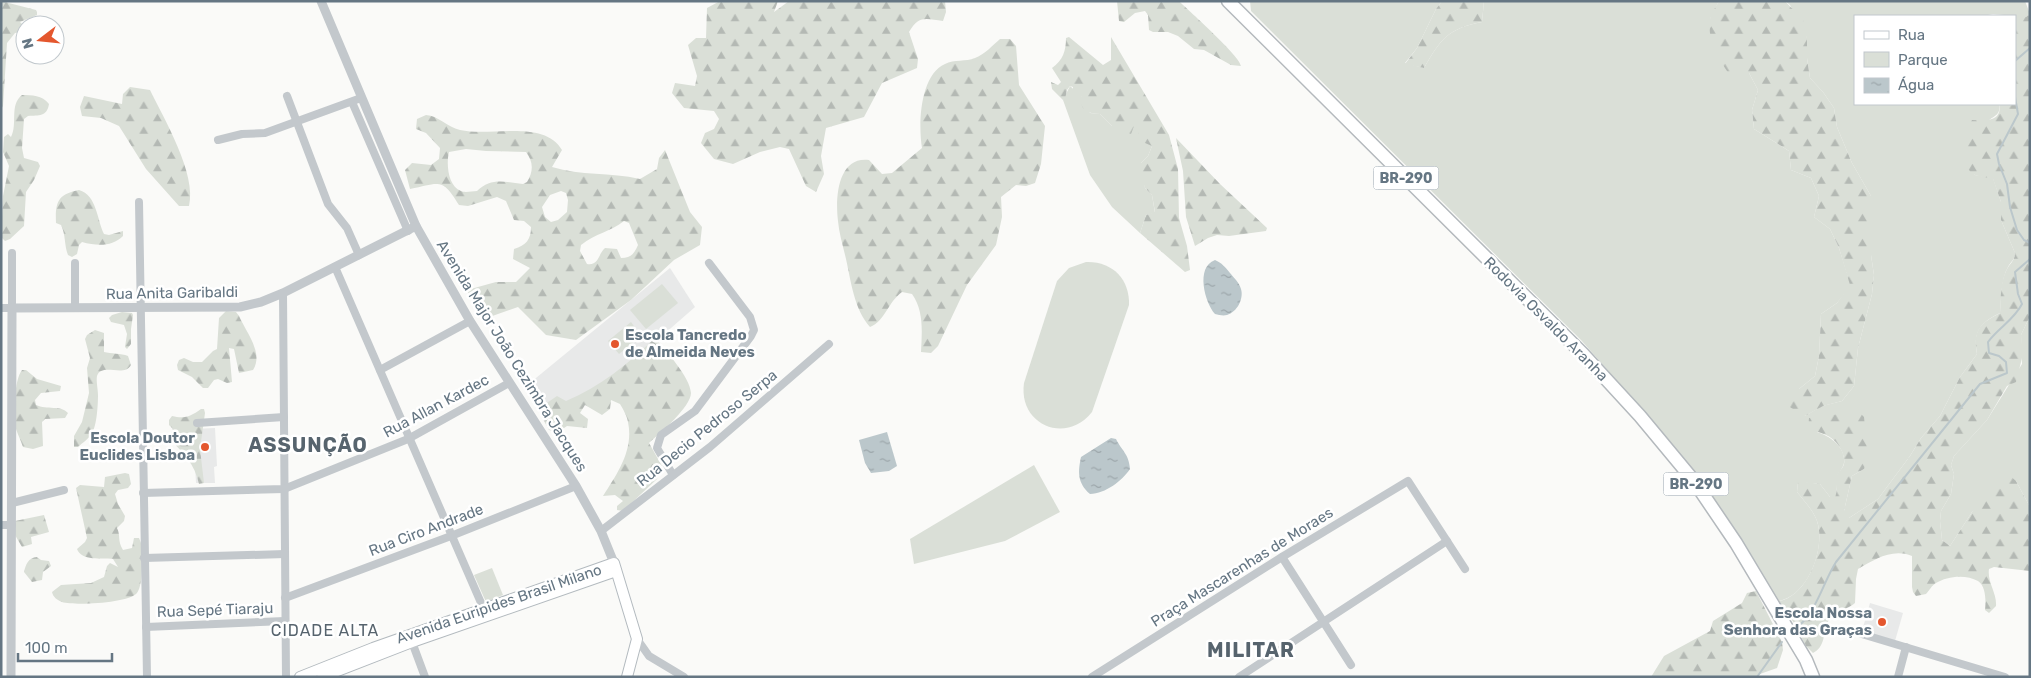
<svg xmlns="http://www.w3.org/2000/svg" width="2031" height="678" font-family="Rubik,sans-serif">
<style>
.built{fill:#e8e9e9}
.green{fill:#dadfd7}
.forest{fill:url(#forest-firs);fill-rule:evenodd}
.water{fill:url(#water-ripples)}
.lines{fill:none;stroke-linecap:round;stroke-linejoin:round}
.stream{stroke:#bbc7cb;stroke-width:2}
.secondary-casing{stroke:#b3babf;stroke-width:12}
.trunk-casing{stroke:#b4b9bd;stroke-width:15}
.minor{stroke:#c3c8cc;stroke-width:8}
.tertiary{stroke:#c3c8cc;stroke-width:9}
.secondary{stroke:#fff;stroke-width:10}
.trunk{stroke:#fff;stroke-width:12}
.poi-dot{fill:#e4572e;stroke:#fff;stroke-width:2}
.labels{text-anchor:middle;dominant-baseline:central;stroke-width:5;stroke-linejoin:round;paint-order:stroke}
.shield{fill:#fff;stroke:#939fa8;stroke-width:1}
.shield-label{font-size:14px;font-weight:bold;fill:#657683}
.street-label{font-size:15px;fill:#657683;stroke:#fff}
.poi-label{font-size:15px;font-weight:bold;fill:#657683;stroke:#fff;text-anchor:end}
.neighbourhood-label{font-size:16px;letter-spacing:1px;fill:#57646e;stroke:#fff}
.district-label{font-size:20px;font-weight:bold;letter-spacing:1px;fill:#57646e;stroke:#fff}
</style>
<defs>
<pattern id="forest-firs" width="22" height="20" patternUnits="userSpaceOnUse" patternTransform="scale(1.25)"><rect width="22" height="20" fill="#dadfd7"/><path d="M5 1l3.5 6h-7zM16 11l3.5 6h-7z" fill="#b4b9b4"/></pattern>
<pattern id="water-ripples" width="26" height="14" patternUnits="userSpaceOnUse" patternTransform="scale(1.25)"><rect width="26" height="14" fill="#bbc7cb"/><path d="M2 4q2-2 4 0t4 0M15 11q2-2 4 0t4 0" fill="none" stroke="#9ca6aa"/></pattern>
</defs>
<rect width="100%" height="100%" fill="#fafaf8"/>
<g class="built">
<polygon points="670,268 695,307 552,432 525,387"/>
<polygon points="215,428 217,466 214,467 215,483 196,483 193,429"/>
<polygon points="1870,603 1903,613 1895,641 1862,631"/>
</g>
<g class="green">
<path d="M1250 1H1442L1436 9 1417 48 1405 63 1424 68C1441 39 1447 29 1482 22L1484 1H1719L1710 19 1749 73 1758 90 1752 110 1754 129 1789 151 1791 170 1811 178 1819 196 1814 217 1830 229 1839 248 1851 286 1837 303 1821 314 1819 356 1815 376 1799 389 1805 416 1822 406 1842 401 1854 386 1858 348 1872 294 1874 275 1871 255V196L1852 163 1837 127 1834 108 1823 92 1810 78 1807 58V38L1790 5 1785 1H2025L2030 14C2025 19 2021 19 2015 18V16L1993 14 1983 16H1855V104H1999C2001 116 1994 115 1987 122 1982 126 1971 159 1968 167L1975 175 1993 178 2001 202V220L2015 253C2015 260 2011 261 2008 267 2001 279 2001 299 2000 313 1980 323 1973 331 1977 354L1960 377 1940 416 1921 438 1910 456 1878 499 1849 518H1844V511L1851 480 1852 476 1864 469V417L1817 432C1830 436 1846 447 1844 463 1843 469 1838 472 1837 477 1835 484 1838 491 1835 498L1830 497 1820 484 1798 482 1797 492C1804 501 1813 510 1817 521 1826 548 1808 596 1779 601L1687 467 1641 408 1581 340 1251 11Z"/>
<polygon points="1070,86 1082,97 1090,113 1100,114 1112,126 1139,120 1152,146 1148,156 1141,163 1145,188 1152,195 1155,213 1146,215 1140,233 1112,207 1090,175 1063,100"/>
<path d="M1086 262C1112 261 1130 279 1129 305L1092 412C1066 445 1018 425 1024 383L1057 281 1069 268Z"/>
<polygon points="662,284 678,303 646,329 630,310"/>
<polygon points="2030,316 2030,507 2016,481 1972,512 1950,546 1942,540 1940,521 1941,511 1951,494 1954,474 1951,465 1954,456 1987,420 2022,364 2021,335"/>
<polygon points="631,322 641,336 619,354 608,341"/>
<polygon points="1034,465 1060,512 1005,541 914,564 910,539"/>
<polygon points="492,568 503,595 486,602 474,575"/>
</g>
<g class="forest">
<polygon points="1,1 36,10 37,12 37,15 20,22 25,27 25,31 15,33 7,43 3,106 1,109"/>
<path d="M720 1H778L774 12 789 1H945L946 12 943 21C926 19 919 15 909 32L918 59 917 68 882 83 864 117 826 128 821 156 824 174 816 192 806 186 789 149 780 147 760 152 733 164 714 159 701 143 705 133 714 129 719 119 714 111 684 108 672 93 675 83 695 86 697 76 688 45 696 38H706L707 8Z"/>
<path d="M1117 1H1179C1190 12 1240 56 1241 66L1231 65 1204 50 1194 49 1178 36 1168 32H1153L1149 30 1148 15 1145 11 1135 13 1124 22 1119 21Z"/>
<path d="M1442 1H1484L1482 22C1447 29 1441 39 1424 68L1405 64 1417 48 1436 9Z"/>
<path d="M1719 1H1785L1803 20 1807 38V58L1810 78 1823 92 1834 108 1837 127 1852 163 1871 196V255L1874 275 1872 294 1858 348 1854 386 1842 401 1823 406 1805 416 1788 406 1799 389 1815 376 1819 356 1821 314 1837 303 1850 285 1839 248 1830 229 1814 217 1819 196 1811 178 1791 170 1789 151 1754 129 1752 110 1758 90 1749 73 1729 74C1718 58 1707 40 1710 19 1711 13 1716 7 1719 1Z"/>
<path d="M2030 14V316L2021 335 2023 354 2016 382 2007 386 1987 420 1954 456 1951 465 1954 474 1951 494 1941 511 1940 521 1942 540 1950 546 1972 512 2009 475 2016 481 2030 507V571L1994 567 1989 569C1987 582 1997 593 1996 606L1989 613 1985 610C1986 602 1986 586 1978 581 1966 574 1947 576 1936 583 1932 585 1929 591 1926 594L1916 596 1913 592 1912 587V556C1892 548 1874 560 1858 569L1856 579 1855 603C1843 613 1834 607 1827 624 1823 635 1825 647 1813 653L1806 646 1794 623 1779 601C1808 596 1826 547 1817 521 1813 510 1804 501 1797 492L1798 481 1820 484 1830 497H1835C1838 491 1835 485 1836 478 1837 472 1843 469 1844 464 1846 453 1836 439 1826 435 1817 431 1807 431 1809 418L1855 412 1860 413 1864 417 1868 457 1864 469 1852 476 1851 480 1844 511V518H1849L1878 499 1910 456 1921 438 1940 416 1960 377 1977 354C1973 330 1979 324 2000 313 2001 299 2000 284 2006 271 2009 264 2015 261 2015 253L2001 220V202L1993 179C1987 177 1978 177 1973 174 1958 163 1964 134 1972 120 1984 121 2003 122 1999 104H2015V18L2026 17Z"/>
<path d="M1069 37 1103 65 1111 60V37L1169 135 1178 169 1179 218 1187 246 1190 270 1185 272 1140 233 1146 215 1155 212 1152 195 1145 188 1140 171 1141 163 1148 156 1152 146 1138 140 1139 121H1136L1131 134 1123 133 1120 127 1112 126 1100 114C1088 113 1079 111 1082 97L1073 95V87L1070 86 1067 90 1065 99 1063 100 1052 89 1051 82 1058 85 1061 82 1052 68C1063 60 1066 51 1066 38Z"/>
<path d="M1000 39H1010L1016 46 1019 85 1045 126 1041 164 1035 183 1026 186 1016 185 1001 197 1002 217 996 245 967 285 938 346 931 353 921 352C922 331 924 311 912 294L902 292C888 302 885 321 870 327 854 309 851 281 846 259 843 246 839 233 838 221 835 197 838 156 869 160L882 174 892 173 922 148C918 124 920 75 945 64 954 59 966 62 975 58 984 55 993 45 1000 39Z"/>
<path d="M130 87 150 90C164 119 197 174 189 206H179L146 169 119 126 101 118 82 116 80 107 84 96 122 104 123 94Z"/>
<path d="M22 95C32 95 42 95 49 104 47 117 39 115 28 116L24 119 22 148 24 158 38 162 40 166 34 180 26 192 24 226 10 239 5 241 1 237 3 196 9 166 3 152 4 137 8 134 11 137C18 124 9 105 22 95Z"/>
<path d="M426 115C439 116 447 127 460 130 491 137 544 119 562 150L552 167C581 176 610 172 640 179L657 169 659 158 665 150 690 212 702 227 700 245 674 260 631 300 576 340 546 335 518 307 481 320 467 290 496 282H516L530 268 513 259 514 249C526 245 531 240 531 227L524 221 514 220 506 201 497 197 468 206 459 205C442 177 440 183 410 189L405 170 412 163 431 165 439 159 440 148 426 133 416 129 417 119ZM466 149 486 151 526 152C533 161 534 171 527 182L523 184C505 182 491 177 477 191 472 191 465 193 461 191 448 186 446 164 449 152ZM561 191 566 193 568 200 567 212 558 220 551 222 545 217 542 207 550 195ZM624 221 629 223 638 245C634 254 631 258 621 258L617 249 605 248C598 254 599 266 587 264L580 251 581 245C596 233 610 232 624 221Z"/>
<polygon points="1176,138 1220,184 1267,228 1266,231 1229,236 1217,235 1208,238 1195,246 1186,217 1183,171"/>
<path d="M79 190C97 195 97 220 104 234L109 235 123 231V236C112 247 97 246 82 242L79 245 77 254 72 257 68 255C64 245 66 235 61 225L56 223C55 202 58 194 79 190Z"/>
<path d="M226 311 236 312 239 316C246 332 264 353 253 370L239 373 234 349 229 348 232 382 227 383 218 379 214 380 208 388H203L192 377 178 370 177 365 179 360 184 358 193 362H202L213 351 217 349 219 318Z"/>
<polygon points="122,312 132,313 133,315 131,329 131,344 127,349 125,347 127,334 124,325 111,322 109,318 112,315"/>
<path d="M95 330 104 333V352C111 354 121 353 128 356L131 365C124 378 102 362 97 376 96 381 98 389 98 395 98 404 97 425 92 433 90 438 82 443 78 447H74V436L82 422 89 393 87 368 90 358 85 339 87 335Z"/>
<path d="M655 338C666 351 690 377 691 393 691 407 659 434 649 443L662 466 657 479 623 511 617 510V506L623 501 615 495 603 496C617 474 634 450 628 422 627 416 623 409 620 404L611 400 610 409 602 415 585 405 580 413 588 419 587 428 567 426 558 432 549 430 544 421 541 407 557 396 566 401C600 387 629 363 655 338Z"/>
<path d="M22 370H26L37 379 61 386 60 391 41 393 35 400 36 405C47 410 61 405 68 413L65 418 45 419 42 422 43 446 33 449 23 447C21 441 18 435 16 429 13 416 14 380 22 370Z"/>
<path d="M201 409H204L205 413 200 449 204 483 199 484C195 464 183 453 169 438L173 429 169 425V420L172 416C184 419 190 417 201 409Z"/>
<path d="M125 473 129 474 131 484 128 488 118 490 115 494 118 504 125 516 124 521 117 528C121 536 117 540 123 550L132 548 134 538H139L141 543C141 556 144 583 137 593 129 603 75 606 62 602 57 600 53 597 52 592L61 585 91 583 104 577 107 566 110 563 118 567 113 559C102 558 81 561 77 549L85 542 87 538 76 488 80 485 104 487 105 477Z"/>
<polygon points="44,515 49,532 31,537 32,544 22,547 15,535 15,521"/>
<path d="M37 557 41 560 49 561 51 566 43 572 42 580 32 582 24 572C26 564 28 558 37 557Z"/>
<polygon points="1756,591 1782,642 1783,650 1777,668 1760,674 1758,677 1651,677 1664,656 1710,631 1713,621 1742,603 1747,593"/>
</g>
<g class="water">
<path d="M1215 260C1222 263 1225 267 1230 273 1234 278 1239 282 1241 289 1244 299 1237 312 1227 315 1223 316 1219 315 1215 314 1205 303 1195 267 1215 260Z"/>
<polygon points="887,432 897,466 889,471 871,473 865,463 859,440"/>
<path d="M1111 438 1116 439C1122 451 1129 454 1130 469 1121 482 1106 493 1090 494 1077 483 1078 471 1081 457Z"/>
</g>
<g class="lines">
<g class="stream">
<polyline points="2015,61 2030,48"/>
<polyline points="2015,97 2018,114 1997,154 1999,164 2007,184 2010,207 2017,230 2024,240 2030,243"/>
<path d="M1800 625C1818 607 1823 583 1836 562L1980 384 2007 373 2006 362 1999 356 1989 353 1988 342C1998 328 2014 320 2022 304L2018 294 2015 272 2030 259"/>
<polyline points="1757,677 1782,642"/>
</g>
<g class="secondary-casing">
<g id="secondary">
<polyline points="300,677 373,648 614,563 637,639 627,677"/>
<polyline points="322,677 412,642 616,571"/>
</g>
</g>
<g class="trunk-casing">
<polyline id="trunk" points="1228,1 1583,354 1640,416 1694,481 1736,543 1806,660 1813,677"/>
</g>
<g class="minor">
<polyline points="287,96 328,204 347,228 359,255"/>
<polyline points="352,102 408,231"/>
<polyline points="218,140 242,134 265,133 361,98"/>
<polyline points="139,202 147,677"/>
<polyline points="75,263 75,307"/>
<polyline points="335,267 485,612"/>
<polyline points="283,293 286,677"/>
<polyline points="1,308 12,308 12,253"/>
<polyline points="380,370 470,321"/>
<polyline points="197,423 284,417"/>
<polyline points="673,475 657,448 661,435 695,411 751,336 754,330 750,317 709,263"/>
<polyline points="143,493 284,489 408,439 509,383"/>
<polyline points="12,503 64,490"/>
<polyline points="1,525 12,525"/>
<polyline points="601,531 710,447 829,344"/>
<polyline points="1282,557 1351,665"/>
<polyline points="144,558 285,554"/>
<polyline points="285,598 451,536 576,486"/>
<polyline points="146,627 285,621"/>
<polyline points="1855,632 2005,677"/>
<polyline points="637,639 649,656 684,677"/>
<polyline points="412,642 425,677"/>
<polyline points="1092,677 1282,557 1408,481 1465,569"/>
<polyline points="1239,677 1447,541"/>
<polyline points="1898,677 1906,647"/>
</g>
<g class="tertiary">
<polyline points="321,1 416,226 470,321 576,486 601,531 614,563"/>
<polyline points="11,677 12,308 240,307 261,302 283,293 416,226"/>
</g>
<use href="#secondary" class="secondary"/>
<use href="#trunk" class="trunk"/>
</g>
<g class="poi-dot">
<circle cx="615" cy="344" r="5"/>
<circle cx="205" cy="447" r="5"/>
<circle cx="1882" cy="622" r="5"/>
</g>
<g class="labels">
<g class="shield">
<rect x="1373.5" y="166.5" width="65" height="23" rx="4"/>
<rect x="1663.5" y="472.5" width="65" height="23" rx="4"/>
</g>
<g class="shield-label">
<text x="1406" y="178">BR-290</text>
<text x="1696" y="484">BR-290</text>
</g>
<g class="street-label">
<text transform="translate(172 293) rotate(-1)">Rua Anita Garibaldi</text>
<text transform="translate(1546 319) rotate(45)">Rodovia Osvaldo Aranha</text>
<text transform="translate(512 356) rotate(58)">Avenida Major João Cezimbra Jacques</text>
<text transform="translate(436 406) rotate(-28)">Rua Allan Kardec</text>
<text transform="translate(707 428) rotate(-39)">Rua Decio Pedroso Serpa</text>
<text transform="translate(426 530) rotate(-21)">Rua Ciro Andrade</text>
<text transform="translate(1242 567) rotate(-32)">Praça Mascarenhas de Moraes</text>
<text transform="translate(499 604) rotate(-19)">Avenida Euripides Brasil Milano</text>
<text transform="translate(215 610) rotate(-2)">Rua Sepé Tiaraju</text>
</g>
<g class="poi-label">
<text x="625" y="335" text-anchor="start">Escola Tancredo<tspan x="625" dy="17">de Almeida Neves</tspan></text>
<text x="195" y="438">Escola Doutor<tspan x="195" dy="17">Euclides Lisboa</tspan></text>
<text x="1872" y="613">Escola Nossa<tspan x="1872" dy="17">Senhora das Graças</tspan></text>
</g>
<g class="neighbourhood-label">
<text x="325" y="630">CIDADE ALTA</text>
</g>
<g class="district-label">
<text x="308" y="445">ASSUNÇÃO</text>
<text x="1251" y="650">MILITAR</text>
</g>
</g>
<rect width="2031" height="678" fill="none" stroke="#657683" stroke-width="5"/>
<rect x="1854" y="15" width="162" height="90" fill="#ffffff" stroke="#c1c8cd"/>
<rect x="1864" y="31" width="25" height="8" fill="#ffffff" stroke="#c1c8cd"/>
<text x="1898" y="40" font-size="15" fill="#657683">Rua</text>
<rect x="1864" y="52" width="25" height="15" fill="#dadfd7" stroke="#c1c8cd"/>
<text x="1898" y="65" font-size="15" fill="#657683">Parque</text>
<rect x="1864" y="78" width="25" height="15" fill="url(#water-ripples)" stroke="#c1c8cd"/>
<text x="1898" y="90" font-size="15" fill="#657683">Água</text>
<g transform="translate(40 40) rotate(254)"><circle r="24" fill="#ffffff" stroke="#c1c8cd"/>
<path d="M0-4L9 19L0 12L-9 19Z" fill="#e4572e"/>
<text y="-8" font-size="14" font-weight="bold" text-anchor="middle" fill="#657683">N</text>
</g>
<path d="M18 653v8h94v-8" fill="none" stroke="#657683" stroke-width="2.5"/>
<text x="25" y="653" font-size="15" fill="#657683" stroke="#ffffff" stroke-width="4" paint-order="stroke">100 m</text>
</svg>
